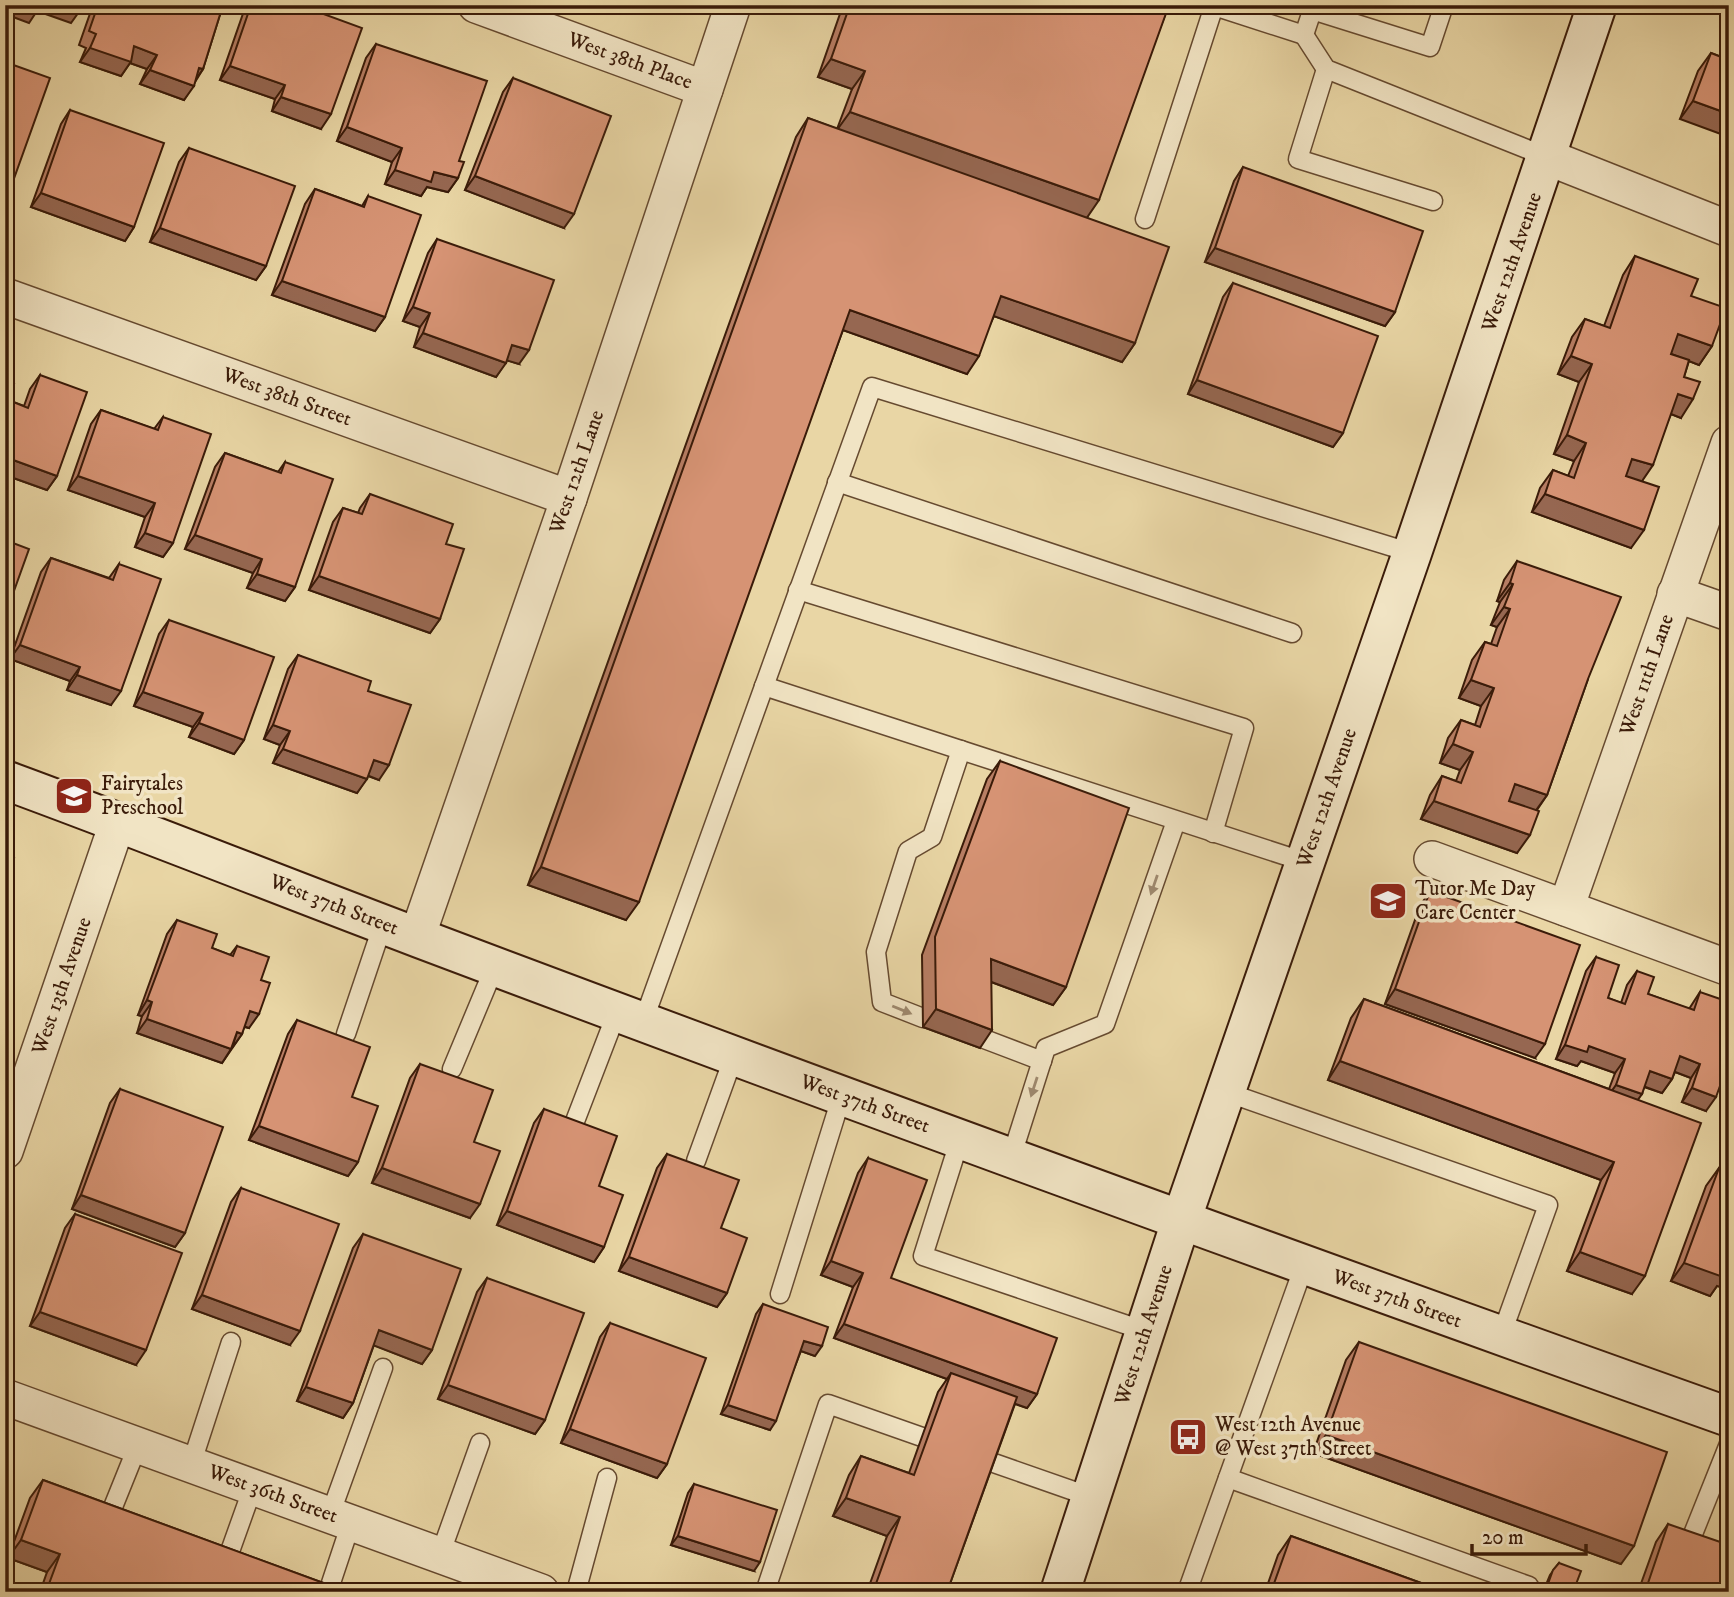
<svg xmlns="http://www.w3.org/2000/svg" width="1734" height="1597" font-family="'IM FELL DW Pica',serif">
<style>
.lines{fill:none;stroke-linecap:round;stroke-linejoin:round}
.lane-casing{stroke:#664a30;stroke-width:21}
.street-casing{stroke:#664a30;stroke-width:38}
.secondary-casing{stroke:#3a1b09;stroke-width:42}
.lane{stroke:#f1e4c4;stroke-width:18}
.street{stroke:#f1e4c4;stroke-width:35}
.secondary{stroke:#f1e4c4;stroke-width:38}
.wall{fill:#b87e64;stroke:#3a1b09;stroke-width:2}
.shaded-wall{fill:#966751;stroke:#3a1b09;stroke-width:2}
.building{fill:#d69374;stroke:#3a1b09;stroke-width:2}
.oneway{fill:#9f8a70}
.labels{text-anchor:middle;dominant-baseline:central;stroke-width:7;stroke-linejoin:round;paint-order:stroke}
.street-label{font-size:21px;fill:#3a1b09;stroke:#f1e4c4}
.poi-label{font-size:21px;fill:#3a1b09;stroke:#f1e4c4;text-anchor:start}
</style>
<rect width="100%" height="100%" fill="#e9d6a5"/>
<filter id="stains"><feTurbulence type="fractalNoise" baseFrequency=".00286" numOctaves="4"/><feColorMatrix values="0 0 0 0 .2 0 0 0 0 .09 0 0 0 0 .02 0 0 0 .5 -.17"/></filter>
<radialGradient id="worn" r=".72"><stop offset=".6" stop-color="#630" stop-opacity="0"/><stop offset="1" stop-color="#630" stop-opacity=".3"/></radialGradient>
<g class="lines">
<g class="lane-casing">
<g id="lane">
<polyline points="1312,10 1430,47 1444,5"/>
<polyline points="1304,35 1326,69 1547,157"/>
<polyline points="1326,69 1298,159 1433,201"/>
<polyline points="1145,219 1214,6 1304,35 1314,5"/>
<polyline points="837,482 1292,633"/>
<polyline points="798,590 1244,728 1213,833"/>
<polyline points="764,686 1305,862"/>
<polyline points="923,1018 882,1002 876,952 908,851 932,837 961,750"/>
<polyline points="643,1022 872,387 1412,553"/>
<polyline points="346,1034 383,924"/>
<polyline points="979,1037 1042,1061"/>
<polyline points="452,1069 495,966"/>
<polyline points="1226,1092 1548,1205 1501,1336"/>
<polyline points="572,1129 617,1012"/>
<polyline points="960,1139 923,1256 1145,1331"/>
<polyline points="1011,1158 1046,1048 1105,1024 1176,821"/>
<polyline points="696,1161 734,1056"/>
<polyline points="780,1294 842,1095"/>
<polyline points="988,1461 1091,1497"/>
<polyline points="191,1465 231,1342"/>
<polyline points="1228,1478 1529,1586"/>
<polyline points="113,1507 138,1445"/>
<polyline points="330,1515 383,1368"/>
<polyline points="1693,1534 1729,1444"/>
<polyline points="440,1555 480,1443"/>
<polyline points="228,1557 253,1487"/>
<polyline points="328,1592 351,1523"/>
<polyline points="576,1592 607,1478"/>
<polyline points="765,1592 828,1404 922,1437"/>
<polyline points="1187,1592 1304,1266"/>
</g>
</g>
<g class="street-casing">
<g id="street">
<polyline points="476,5 705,89"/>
<polyline points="1547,157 1729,229"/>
<polyline points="5,296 569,498"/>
<polyline points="1675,594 1729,613"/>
<polyline points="1432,859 1729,968"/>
<polyline points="1566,908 1729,443"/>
<polyline points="417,937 569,498 733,5"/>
<polyline points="5,1151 118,821"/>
<polyline points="5,1397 541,1592"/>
</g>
</g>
<g class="secondary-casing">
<g id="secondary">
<path d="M5 780C144 831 281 886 419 938 854 1102 1291 1261 1729 1417"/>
<polyline points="1060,1592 1181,1221 1412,553 1597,5"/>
</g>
</g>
<use href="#lane" class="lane"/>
<use href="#street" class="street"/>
<use href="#secondary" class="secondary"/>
</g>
<g class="wall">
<polygon points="93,5 223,5 203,69 184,100 140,84 147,69 130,63 121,76 80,62 86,48 79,45"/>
<polygon points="246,5 299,5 321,129 272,111 275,99 220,80"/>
<polygon points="845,5 1169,5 1087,218 1135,343 1122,362 994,316 967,374 843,330 626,920 528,885 796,137 808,118 837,129 852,89 818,77 841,11"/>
<polygon points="376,44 459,161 458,178 448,192 427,187 421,196 385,184 392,162 337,141 366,58"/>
<polygon points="1711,53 1729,60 1680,119 1698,71"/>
<polygon points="513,78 564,228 465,190 503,92"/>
<polygon points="70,110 134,227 125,241 31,207 61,124"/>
<polygon points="189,148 266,266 256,280 150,242 179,162"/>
<polygon points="1243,167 1395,312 1385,326 1205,262 1234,181"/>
<polygon points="315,189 362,206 368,196 385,317 375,331 272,295 305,204"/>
<polygon points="437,239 519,364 507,360 496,377 414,347 420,327 403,321 428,253"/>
<polygon points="1635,256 1691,296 1712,346 1699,365 1689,361 1684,377 1681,418 1671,414 1642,481 1631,548 1532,512 1540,488 1553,470 1568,476 1574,461 1554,454 1579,382 1558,374 1572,337 1585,319 1604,326 1623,275"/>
<polygon points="1233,283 1343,433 1333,447 1188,394 1223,297"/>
<polygon points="40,375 57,476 47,490 5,475 5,381 8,400 24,406 30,389"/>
<polygon points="101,410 154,429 163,417 173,543 163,557 135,547 145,517 68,490 91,424"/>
<polygon points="225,453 278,472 285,462 295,587 285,601 247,588 253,573 185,549 215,467"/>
<polygon points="370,494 446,544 440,619 430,633 309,590 333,522 343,508 358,513 360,508"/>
<polygon points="51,558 109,578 119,564 111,705 67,690 70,681 10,659 41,572"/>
<polygon points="1517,561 1588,679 1547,795 1537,810 1517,853 1421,819 1430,795 1442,776 1456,781 1460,770 1440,763 1448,738 1461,720 1475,725 1481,706 1459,698 1472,660 1485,642 1491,644 1497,627 1491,625 1500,602 1497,601 1504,580"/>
<polygon points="169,620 244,740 234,754 189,737 193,727 134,706 159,634"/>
<polygon points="298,655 368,691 379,780 368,776 357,793 273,763 280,745 264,739 288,669"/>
<polygon points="1000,761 1066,987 1053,1005 991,982 980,1048 923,1027 922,955 987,779"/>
<polygon points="1430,891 1535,1058 1385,1004 1420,906"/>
<polygon points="177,920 212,948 230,955 237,946 261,980 249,1028 244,1027 242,1034 222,1063 137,1033 142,1016 138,1015 167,934"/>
<polygon points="1596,957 1608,998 1621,1003 1627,985 1637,971 1648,994 1689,1009 1700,992 1706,1111 1682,1102 1691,1078 1675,1072 1672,1079 1662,1093 1644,1087 1642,1094 1637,1099 1632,1294 1567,1271 1601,1180 1328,1080 1351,1018 1364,999 1609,1089 1615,1073 1581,1061 1577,1066 1556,1059 1586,971"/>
<polygon points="297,1020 352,1097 358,1162 348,1176 249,1140 288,1034"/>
<polygon points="420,1064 474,1142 470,1218 372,1183 410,1078"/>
<polygon points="120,1089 185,1233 175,1247 72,1209 110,1103"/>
<polygon points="544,1109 599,1186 604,1247 594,1262 497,1225 534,1123"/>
<polygon points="667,1154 721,1228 727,1293 717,1307 619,1271 657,1168"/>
<polygon points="868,1158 891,1278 1037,1394 1027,1408 1015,1404 947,1592 867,1592 887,1536 833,1516 849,1475 861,1456 909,1473 938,1392 947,1379 834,1338 853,1287 821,1275 858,1173"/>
<polygon points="1719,1168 1717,1286 1710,1296 1671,1281 1706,1186"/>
<polygon points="241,1188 290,1345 192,1309 231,1202"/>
<polygon points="75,1214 136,1365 30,1326 65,1228"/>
<polygon points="363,1234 432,1350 422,1364 374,1345 353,1403 343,1418 297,1401 353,1248"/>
<polygon points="487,1278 545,1420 535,1434 438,1399 477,1292"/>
<polygon points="763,1304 815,1356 801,1351 770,1430 721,1414 756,1314"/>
<polygon points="610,1323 667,1464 657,1478 561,1443 600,1337"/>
<polygon points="1359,1342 1621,1564 1313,1453 1346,1360"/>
<polygon points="43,1480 348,1592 40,1592 47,1572 8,1558 30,1498"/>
<polygon points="694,1484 754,1571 671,1545 688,1493"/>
<polygon points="1668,1524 1729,1592 1638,1592 1656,1542"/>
<polygon points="1291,1536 1446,1592 1265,1592 1278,1555"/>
<polygon points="1559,1563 1573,1592 1543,1592 1550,1575"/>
</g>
<g class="shaded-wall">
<polygon points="5,5 71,5 81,9 71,23 37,11 29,23 5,14"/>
<polygon points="134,46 157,55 147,69 130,63 121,76 80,62 90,48"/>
<polygon points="831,59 865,71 852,89 818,77"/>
<polygon points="230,66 285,85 275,99 220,80"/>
<polygon points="199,68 203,69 193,83"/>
<polygon points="150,70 194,86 184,100 140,84"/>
<polygon points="281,97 331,114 321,129 272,111"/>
<polygon points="1693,101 1729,114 1729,137 1680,119"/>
<polygon points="850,112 1099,200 1086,219 837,130"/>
<polygon points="347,127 402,148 392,162 337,141"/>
<polygon points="395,170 434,172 458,178 448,192 427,187 421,196 385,184"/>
<polygon points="475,176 574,214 564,228 465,190"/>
<polygon points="5,182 12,184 5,193"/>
<polygon points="41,193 134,227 125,241 31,207"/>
<polygon points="160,228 266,266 256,280 150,242"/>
<polygon points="1215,248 1395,312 1385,326 1205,262"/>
<polygon points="282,281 385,317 375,331 272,295"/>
<polygon points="1001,296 1135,343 1122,362 988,314"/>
<polygon points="413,307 430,313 420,327 403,321"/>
<polygon points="850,310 979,356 967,374 837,328"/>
<polygon points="423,333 506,363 496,377 414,347"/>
<polygon points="1678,334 1712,346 1699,365 1666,352"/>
<polygon points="512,345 529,350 519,364 502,359"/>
<polygon points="1571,356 1592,364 1579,382 1558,374"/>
<polygon points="1197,380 1343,433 1333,447 1188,394"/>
<polygon points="1678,394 1693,399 1681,418 1666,412"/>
<polygon points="1567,435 1586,443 1574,461 1554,454"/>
<polygon points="5,457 57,476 47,490 5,475"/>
<polygon points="1632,459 1653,465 1640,484 1620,477"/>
<polygon points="78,476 155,503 145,517 68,490"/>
<polygon points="1545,494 1644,530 1631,548 1532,512"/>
<polygon points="145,533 173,543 163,557 135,547"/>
<polygon points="195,535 262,559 253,573 185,549"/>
<polygon points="257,574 295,587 285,601 247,588"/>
<polygon points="319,576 440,619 430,633 309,590"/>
<polygon points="1510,583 1513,584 1500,602 1497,601"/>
<polygon points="1504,607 1510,609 1497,627 1491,625"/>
<polygon points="20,645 80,667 70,681 10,659"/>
<polygon points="77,675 121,691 111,705 67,690"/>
<polygon points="1471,680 1494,688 1481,706 1459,698"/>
<polygon points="143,692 203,713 193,727 134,706"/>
<polygon points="199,723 244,740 234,754 189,737"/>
<polygon points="273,725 290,731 280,745 264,739"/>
<polygon points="1453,744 1473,752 1460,770 1440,763"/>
<polygon points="283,749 367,779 357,793 273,763"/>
<polygon points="374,760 389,765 379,780 364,774"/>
<polygon points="1515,784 1547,795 1534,813 1502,802"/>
<polygon points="1434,801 1530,835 1517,853 1421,819"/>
<polygon points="541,867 639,902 626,920 528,885"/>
<polygon points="991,959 1066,987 1053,1005 978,977"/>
<polygon points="1395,989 1545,1044 1535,1058 1385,1004"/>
<polygon points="147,1000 152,1002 142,1016 138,1015"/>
<polygon points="936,1009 992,1030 980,1048 923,1027"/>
<polygon points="250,1011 259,1014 249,1028 240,1025"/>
<polygon points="147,1019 231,1049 222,1063 137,1033"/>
<polygon points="237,1032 242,1034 232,1048"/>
<polygon points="1565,1045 1589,1046 1625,1059 1615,1073 1581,1061 1577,1066 1556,1059"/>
<polygon points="1680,1056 1700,1064 1691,1078 1670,1070"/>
<polygon points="1340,1061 1614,1162 1601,1180 1328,1080"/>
<polygon points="1650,1071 1672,1079 1662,1093 1640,1085"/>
<polygon points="1616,1085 1642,1094 1632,1108 1606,1099"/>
<polygon points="1692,1088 1716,1097 1706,1111 1682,1102"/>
<polygon points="259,1126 358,1162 348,1176 249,1140"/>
<polygon points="382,1168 480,1204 470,1218 372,1183"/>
<polygon points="81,1195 185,1233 175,1247 72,1209"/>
<polygon points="507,1211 604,1247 594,1262 497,1225"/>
<polygon points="1580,1252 1645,1276 1632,1294 1567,1271"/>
<polygon points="629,1257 727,1293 717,1307 619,1271"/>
<polygon points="831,1261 863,1273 853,1287 821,1275"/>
<polygon points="1684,1263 1729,1267 1729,1290 1717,1286 1710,1296 1671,1281"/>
<polygon points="202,1295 300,1331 290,1345 192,1309"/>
<polygon points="40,1312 146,1350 136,1365 30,1326"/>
<polygon points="844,1324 1037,1394 1027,1408 949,1380 951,1373 947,1379 834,1338"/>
<polygon points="379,1330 432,1350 422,1364 370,1344"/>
<polygon points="804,1341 822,1346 815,1356 798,1350"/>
<polygon points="448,1385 545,1420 535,1434 438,1399"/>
<polygon points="306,1387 353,1403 343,1418 297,1401"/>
<polygon points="728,1405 776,1421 770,1430 721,1414"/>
<polygon points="570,1429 667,1464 657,1478 561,1443"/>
<polygon points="1326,1435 1634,1546 1621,1564 1313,1453"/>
<polygon points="846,1498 900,1517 887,1536 833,1516"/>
<polygon points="678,1536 760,1562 754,1571 671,1545"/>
<polygon points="21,1540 60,1554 47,1572 8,1558"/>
</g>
<g class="building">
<polygon points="31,5 40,5 39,8"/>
<polygon points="71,5 82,5 81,9"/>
<polygon points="98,5 223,5 203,69 199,68 194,86 150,70 157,55 134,46 131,62 90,48 96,34 89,31"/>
<polygon points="251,5 299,5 362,28 331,114 281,97 285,85 230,66"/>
<polygon points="850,5 1169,5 1099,200 850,112 865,71 831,59"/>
<polygon points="376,44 487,81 459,161 464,162 458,178 434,172 431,182 395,170 402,148 347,127"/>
<polygon points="1711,53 1729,60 1729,114 1693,101"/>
<polygon points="5,62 50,78 12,184 5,182"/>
<polygon points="513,78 611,116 574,214 475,176"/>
<polygon points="70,110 164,143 134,227 41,193"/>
<polygon points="808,118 1169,247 1135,343 1001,296 979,356 850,310 639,902 541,867"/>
<polygon points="189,148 295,186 266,266 160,228"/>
<polygon points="1243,167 1423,231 1395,312 1215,248"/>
<polygon points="315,189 364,207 368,196 421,215 385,317 282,281"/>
<polygon points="437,239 554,280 529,350 512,345 506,363 423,333 430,313 413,307"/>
<polygon points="1635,256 1698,279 1691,296 1726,308 1712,346 1678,334 1671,354 1689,360 1684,377 1700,382 1693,399 1678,394 1653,465 1632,459 1626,476 1659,487 1644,530 1545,494 1553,470 1574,478 1586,443 1567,435 1592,364 1571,356 1585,319 1610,328"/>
<polygon points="1233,283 1378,336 1343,433 1197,380"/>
<polygon points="40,375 87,392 57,476 5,457 5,381 14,384 8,400 28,408"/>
<polygon points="101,410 158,430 163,417 211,434 173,543 145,533 155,503 78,476"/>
<polygon points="225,453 281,473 285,462 333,479 295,587 257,574 262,559 195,535"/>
<polygon points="370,494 453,524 446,544 464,549 440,619 319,576 343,508 362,514"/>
<polygon points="5,540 29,549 5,616"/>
<polygon points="51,558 113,580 119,564 161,579 121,691 77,675 80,667 20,645"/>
<polygon points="1517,561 1621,597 1588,679 1547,795 1515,784 1509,801 1539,811 1530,835 1434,801 1442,776 1461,783 1473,752 1453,744 1461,720 1480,727 1494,688 1471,680 1485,642 1497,646 1510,609 1504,607 1513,584 1510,583"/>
<polygon points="169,620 274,657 244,740 199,723 203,713 143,692"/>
<polygon points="298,655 371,681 368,691 411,705 389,765 374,760 367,779 283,749 290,731 273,725"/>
<polygon points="1000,761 1129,808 1066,987 991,959 992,1030 936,1009 935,937"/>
<polygon points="5,855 14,858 5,881"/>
<polygon points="1430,891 1580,945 1545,1044 1395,989"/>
<polygon points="177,920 217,934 212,948 233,956 237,946 269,957 261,980 270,983 259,1014 250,1011 242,1034 237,1032 231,1049 147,1019 152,1002 147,1000"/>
<polygon points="1596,957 1619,965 1608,998 1625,1004 1637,971 1654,977 1648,994 1694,1010 1700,992 1729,1002 1729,1061 1716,1097 1692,1088 1700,1064 1680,1056 1672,1079 1650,1071 1642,1094 1616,1085 1625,1059 1589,1046 1587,1052 1565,1045"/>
<polygon points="1364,999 1701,1123 1645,1276 1580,1252 1614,1162 1340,1061"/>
<polygon points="297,1020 370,1047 352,1097 378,1106 358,1162 259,1126"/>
<polygon points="420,1064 493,1090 474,1142 500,1151 480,1204 382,1168"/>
<polygon points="120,1089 223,1127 185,1233 81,1195"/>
<polygon points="544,1109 617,1136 599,1186 623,1195 604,1247 507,1211"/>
<polygon points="667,1154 739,1180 721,1228 747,1238 727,1293 629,1257"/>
<polygon points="868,1158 927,1180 891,1278 1057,1338 1037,1394 844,1324 863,1273 831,1261"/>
<polygon points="1719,1168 1729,1172 1729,1267 1726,1266 1723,1277 1684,1263"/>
<polygon points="241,1188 339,1224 300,1331 202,1295"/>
<polygon points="75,1214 182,1253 146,1350 40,1312"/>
<polygon points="363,1234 461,1269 432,1350 379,1330 353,1403 306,1387"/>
<polygon points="487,1278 584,1313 545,1420 448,1385"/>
<polygon points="763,1304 828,1327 822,1346 804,1341 776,1421 728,1405"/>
<polygon points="610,1323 706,1358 667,1464 570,1429"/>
<polygon points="1359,1342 1667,1452 1634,1546 1326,1435"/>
<polygon points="951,1373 1017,1397 947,1592 873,1592 900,1517 846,1498 861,1456 914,1475"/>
<polygon points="43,1480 348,1592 46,1592 60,1554 21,1540"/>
<polygon points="694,1484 777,1510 760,1562 678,1536"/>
<polygon points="1668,1524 1729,1545 1729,1592 1645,1592"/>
<polygon points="1291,1536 1446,1592 1271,1592"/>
<polygon points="1559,1563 1581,1571 1573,1592 1545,1592 1553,1570"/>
</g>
<defs><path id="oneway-solid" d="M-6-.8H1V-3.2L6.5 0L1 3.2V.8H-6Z" transform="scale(1.75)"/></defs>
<g class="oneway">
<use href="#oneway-solid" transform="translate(1154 885) rotate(109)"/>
<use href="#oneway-solid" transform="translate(902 1010) rotate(22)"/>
<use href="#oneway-solid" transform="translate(1034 1087) rotate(108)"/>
</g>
<defs>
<g id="school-square" transform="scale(2.0125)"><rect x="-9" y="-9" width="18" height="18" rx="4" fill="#8f2418" stroke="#f1e4c4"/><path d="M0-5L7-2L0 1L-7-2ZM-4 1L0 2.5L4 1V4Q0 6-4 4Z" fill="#fff"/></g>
<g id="bus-square" transform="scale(2.0125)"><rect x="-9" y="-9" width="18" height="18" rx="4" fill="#8f2418" stroke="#f1e4c4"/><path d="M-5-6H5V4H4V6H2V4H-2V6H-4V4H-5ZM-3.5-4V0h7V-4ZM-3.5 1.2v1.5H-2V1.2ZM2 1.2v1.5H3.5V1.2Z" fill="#fff"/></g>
</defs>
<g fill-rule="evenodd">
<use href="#school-square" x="74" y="796"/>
<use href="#school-square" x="1388" y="901"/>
<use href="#bus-square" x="1188" y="1437"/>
</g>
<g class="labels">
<g class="street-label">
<text transform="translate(630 61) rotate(20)">West 38th Place</text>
<text transform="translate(1512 262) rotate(-71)">West 12th Avenue</text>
<text transform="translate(287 397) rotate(20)">West 38th Street</text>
<text transform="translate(577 472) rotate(-71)">West 12th Lane</text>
<text transform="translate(1647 675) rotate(-71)">West 11th Lane</text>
<text transform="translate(1327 798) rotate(-71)">West 12th Avenue</text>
<text transform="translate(334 905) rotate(21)">West 37th Street</text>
<text transform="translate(62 986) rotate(-71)">West 13th Avenue</text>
<text transform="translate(865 1104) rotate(20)">West 37th Street</text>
<text transform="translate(1397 1299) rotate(20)">West 37th Street</text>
<text transform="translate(1144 1335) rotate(-72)">West 12th Avenue</text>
<text transform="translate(273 1494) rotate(20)">West 36th Street</text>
</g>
<g class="poi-label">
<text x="101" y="784">Fairytales<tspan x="101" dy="24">Preschool</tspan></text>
<text x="1415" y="889">Tutor Me Day<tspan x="1415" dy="24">Care Center</tspan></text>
<text x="1215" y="1425">West 12th Avenue<tspan x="1215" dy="24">@ West 37th Street</tspan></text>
</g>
</g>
<rect width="1734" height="1597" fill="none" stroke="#e9d6a5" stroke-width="28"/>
<rect x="7" y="7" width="1720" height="1583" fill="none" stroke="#3a1b09" stroke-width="3.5"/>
<rect x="14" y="14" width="1706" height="1569" fill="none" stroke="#3a1b09" stroke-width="2"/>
<path d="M1472 1544v10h114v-10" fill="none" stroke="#3a1b09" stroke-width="3.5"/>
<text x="1482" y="1544" font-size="21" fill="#3a1b09" stroke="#f1e4c4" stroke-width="5" paint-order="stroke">20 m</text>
<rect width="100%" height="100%" filter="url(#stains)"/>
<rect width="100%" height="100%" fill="url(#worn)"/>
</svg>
